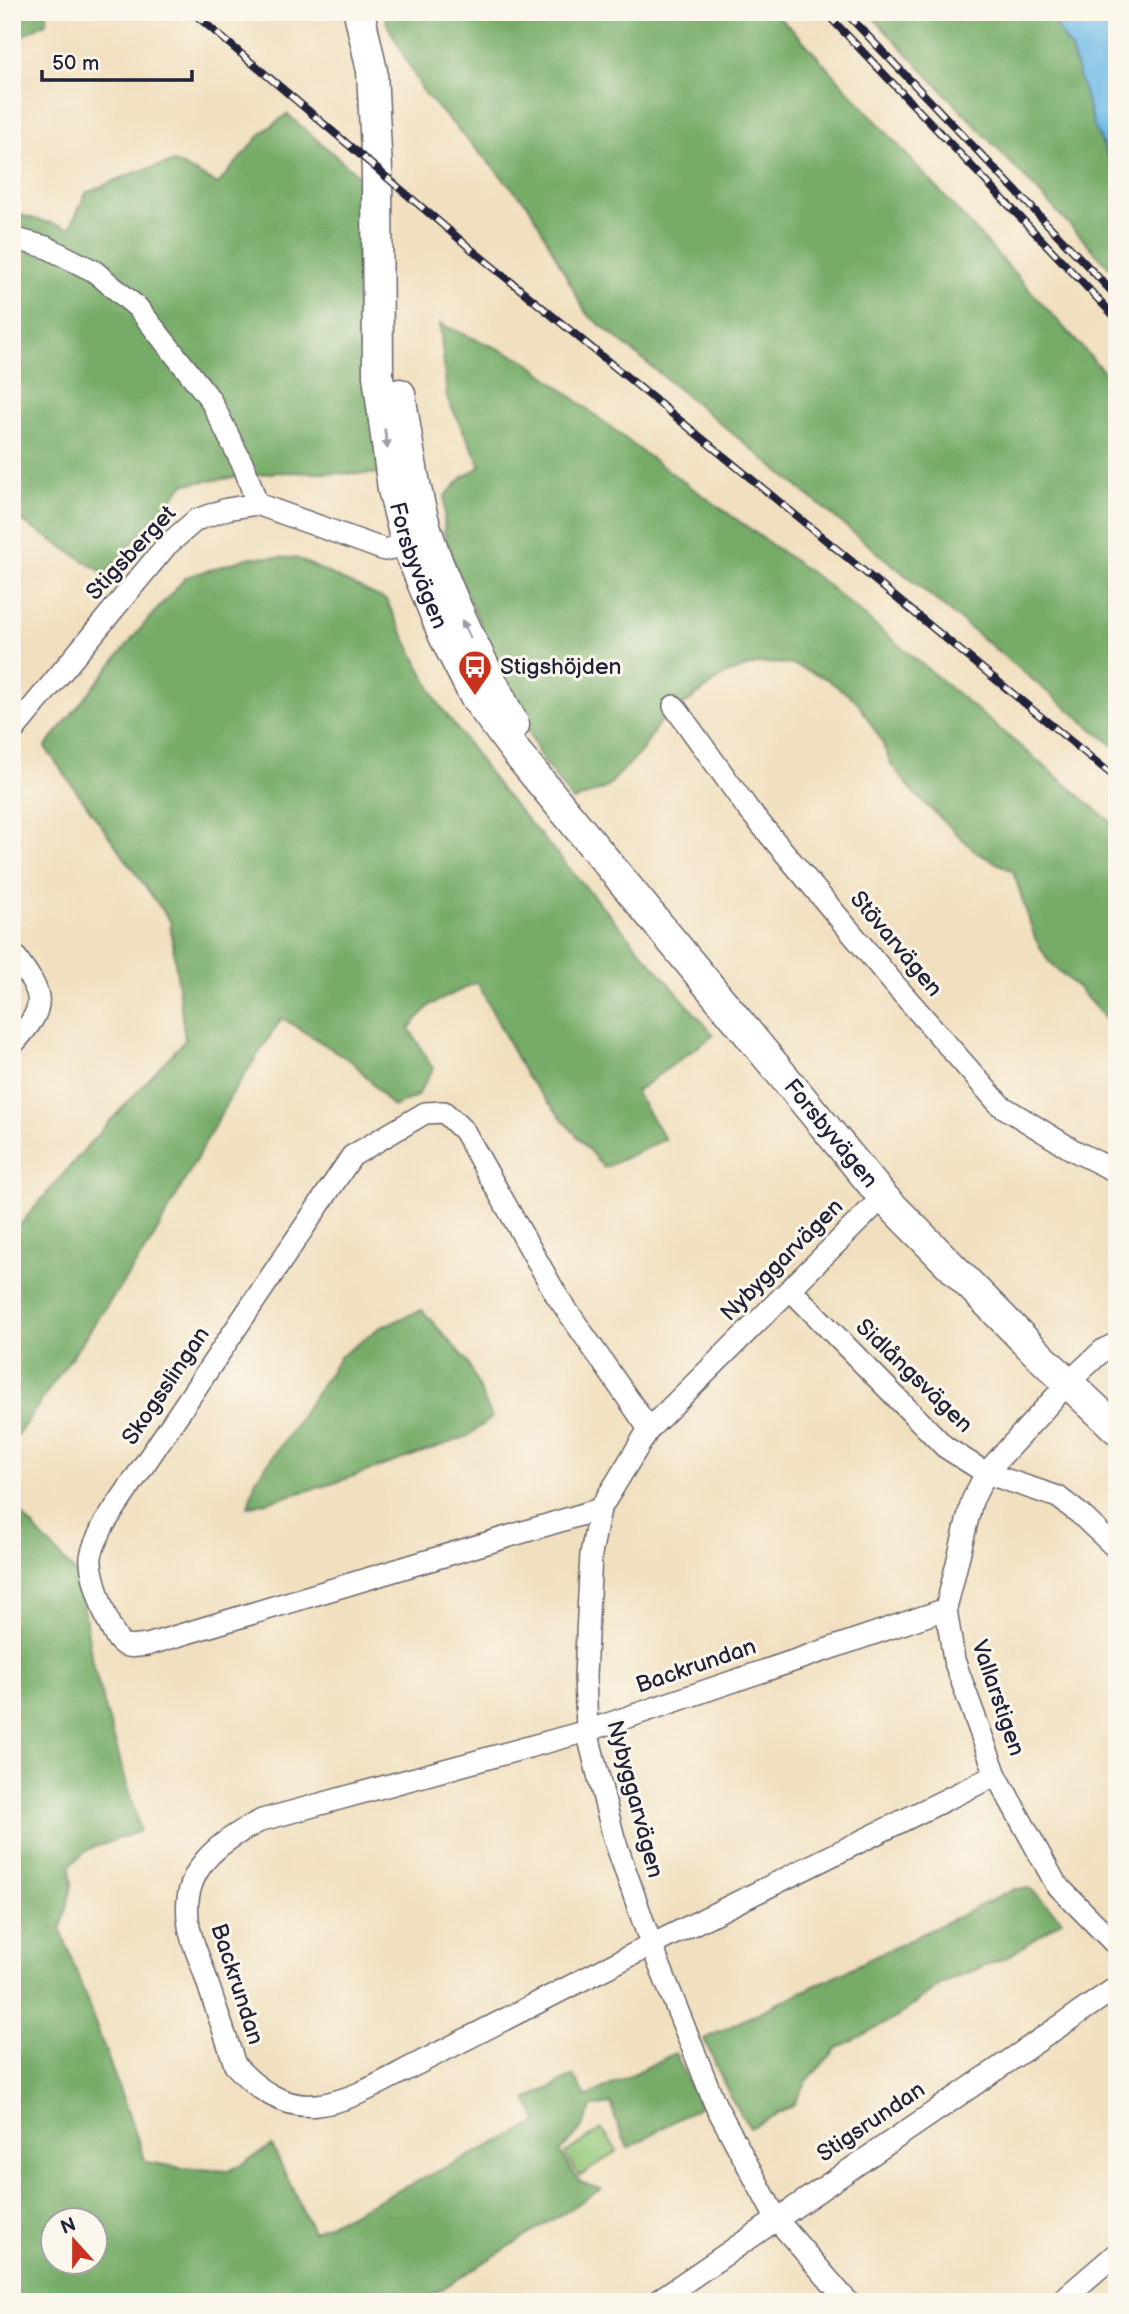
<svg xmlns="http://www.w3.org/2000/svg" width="1129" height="2314" font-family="'Balsamiq Sans',sans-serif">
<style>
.green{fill:#93c778;stroke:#5a745a;stroke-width:2}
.forest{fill:#76ac68;stroke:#4c6752;stroke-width:2;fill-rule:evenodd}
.water{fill:#6cb9e6;stroke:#476e90;stroke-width:2}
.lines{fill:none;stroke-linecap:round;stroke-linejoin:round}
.street-casing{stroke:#6a646a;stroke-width:24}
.secondary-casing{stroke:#6a646a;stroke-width:33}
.street{stroke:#fff;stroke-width:21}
.secondary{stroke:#fff;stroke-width:30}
.rail-casing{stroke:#22223b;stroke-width:8}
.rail{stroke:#fbf7ec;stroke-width:5;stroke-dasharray:16;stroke-linecap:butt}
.oneway{fill:#9c9ca7}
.labels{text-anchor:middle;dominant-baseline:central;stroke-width:6;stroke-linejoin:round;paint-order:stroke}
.street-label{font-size:23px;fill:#22223b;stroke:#fbf7ec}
.poi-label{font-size:23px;fill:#22223b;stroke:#fbf7ec;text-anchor:start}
</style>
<rect width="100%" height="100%" fill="#fbf7ec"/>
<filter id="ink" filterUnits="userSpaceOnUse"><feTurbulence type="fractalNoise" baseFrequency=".0143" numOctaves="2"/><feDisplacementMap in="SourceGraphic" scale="14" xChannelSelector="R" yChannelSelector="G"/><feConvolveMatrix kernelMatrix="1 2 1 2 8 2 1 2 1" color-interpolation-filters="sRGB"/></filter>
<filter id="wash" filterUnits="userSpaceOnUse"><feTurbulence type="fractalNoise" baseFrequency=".00686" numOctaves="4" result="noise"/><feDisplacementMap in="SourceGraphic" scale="28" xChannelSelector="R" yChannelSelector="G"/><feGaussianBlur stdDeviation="1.57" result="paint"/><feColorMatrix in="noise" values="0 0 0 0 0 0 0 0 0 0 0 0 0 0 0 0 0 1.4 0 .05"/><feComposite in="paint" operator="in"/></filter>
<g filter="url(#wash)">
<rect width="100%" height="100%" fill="#f1e0c0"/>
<polygon class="green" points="602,2129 617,2151 580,2176 565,2154"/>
<g class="forest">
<polygon points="12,12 47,12 47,22 12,42"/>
<polygon points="384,12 773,12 796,33 1117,386 1117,749 586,313 529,206 424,93 387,24"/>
<polygon points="868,12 1047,12 1071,49 1094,126 1117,175 1117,275"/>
<polygon points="287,114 358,175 357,304 380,474 278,472 184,484 105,574 12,515 12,213 70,228 86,193 136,172 175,162 218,184 261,134"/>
<polygon points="440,324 525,360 645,454 821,580 1117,827 1117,1032 1078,988 1049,962 1035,938 1013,871 977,853 914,793 891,764 881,740 856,700 825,678 792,664 759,663 726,674 659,723 641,752 606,788 573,801 542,760 459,578 444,534 445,496 462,478 481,466 447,398"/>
<polygon points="251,557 296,558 386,600 437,701 502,791 714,1035 635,1092 665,1139 604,1168 526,1076 477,982 430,1005 409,1028 433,1069 417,1096 393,1107 354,1063 282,1018 230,1097 153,1239 12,1443 12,1234 91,1142 185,1040 170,921 45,747 146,622 186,577"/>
<polygon points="422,1310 467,1361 492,1418 466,1437 331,1484 248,1507 256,1479 287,1437 340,1357 379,1328"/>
<path d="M12 1504 79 1577 92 1661 140 1831 89 1849 70 1865 72 1886 61 1930 146 2162 183 2168 229 2171 272 2146 313 2232 539 2122 526 2100 573 2076 587 2097 675 2053 700 2106 628 2148 616 2122 612 2104 592 2107 580 2131 560 2152 580 2182 601 2189 421 2302H12ZM52 2220H94V2262H52Z"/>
<polygon points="1030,1888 1062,1920 1009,1956 943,1983 896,2018 837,2048 807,2081 793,2106 750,2128 731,2098 704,2039 1015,1889"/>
</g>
<polygon class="water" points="1047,12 1107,12 1113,39 1117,43 1117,175 1094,126 1071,49"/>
</g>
<g filter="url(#ink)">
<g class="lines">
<g class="street-casing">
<g id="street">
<polyline points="12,238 46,247 94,271 138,308 210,399 245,469 257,504"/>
<polyline points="674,706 748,809 895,985 1000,1105 1073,1150 1117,1172"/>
<polyline points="12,732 166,546 196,520 227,509 257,504 385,550 420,541"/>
<path d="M12 952C43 995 51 1003 12 1045"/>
<polyline points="791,1290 945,1447 986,1473 1058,1497 1080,1514 1117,1549"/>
<polyline points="1117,1343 1103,1350 1069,1382 986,1473 972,1501 946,1609 954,1660 996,1775 1056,1884 1117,1946"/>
<path d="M600 1509 147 1645C138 1646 128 1649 121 1643 109 1634 89 1572 91 1557 92 1547 99 1536 103 1526L352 1156 425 1113 444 1112 464 1131 557 1296 649 1429"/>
<path d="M946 1609 587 1731 262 1820C218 1842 179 1870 189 1926 191 1941 199 1957 204 1972 214 2003 225 2034 235 2065 255 2088 284 2109 317 2105 353 2101 387 2079 419 2063 458 2043 497 2023 537 2003 689 1925 843 1850 996 1775"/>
<polyline points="656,2302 1117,1987"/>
<polyline points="848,2302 777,2220 715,2104 651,1944 614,1838 587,1731 585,1676 591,1554 600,1509 649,1429 883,1197"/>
<polyline points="1060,2302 1117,2253"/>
</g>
</g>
<g class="secondary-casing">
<g id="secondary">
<path id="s1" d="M359 12 372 71 377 171 378 376 393 489 407 545 444 636 475 697 516 752 883 1197 1045 1361 1117 1429"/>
<path d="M400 394C408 443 414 494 430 541 452 605 483 665 514 725"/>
</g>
</g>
<use href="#street" class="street"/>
<use href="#secondary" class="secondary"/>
<g class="rail-casing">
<g id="rail">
<polyline points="192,12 471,249 1117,779"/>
<polyline points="825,12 1117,319"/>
<polyline points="845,12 1117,297"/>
</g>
</g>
<use href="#rail" class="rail"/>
</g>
<defs><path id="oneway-solid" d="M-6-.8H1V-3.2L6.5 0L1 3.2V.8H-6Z" transform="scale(1.75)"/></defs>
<g class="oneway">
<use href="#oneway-solid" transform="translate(386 439) rotate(82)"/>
<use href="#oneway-solid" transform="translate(466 629) rotate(-115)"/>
</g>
</g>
<defs>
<g id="bus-pin" transform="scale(1.75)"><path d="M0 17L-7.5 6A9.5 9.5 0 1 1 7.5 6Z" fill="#c8321e" stroke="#fbf7ec"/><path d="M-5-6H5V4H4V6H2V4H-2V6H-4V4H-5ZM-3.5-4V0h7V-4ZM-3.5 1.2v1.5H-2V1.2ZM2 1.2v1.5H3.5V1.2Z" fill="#fff"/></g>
</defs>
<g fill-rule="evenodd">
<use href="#bus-pin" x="475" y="667"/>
</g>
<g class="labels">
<g class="street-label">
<text transform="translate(131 553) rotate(-47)">Stigsberget</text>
<text stroke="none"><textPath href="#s1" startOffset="560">Forsbyvägen</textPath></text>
<text transform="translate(896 944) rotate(50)">Stövarvägen</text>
<text stroke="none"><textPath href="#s1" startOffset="1267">Forsbyvägen</textPath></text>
<text transform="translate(782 1260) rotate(-45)">Nybyggarvägen</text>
<text transform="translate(914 1376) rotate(44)">Sidlångsvägen</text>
<text transform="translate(166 1386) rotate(-56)">Skogsslingan</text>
<text transform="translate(696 1666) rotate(-19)">Backrundan</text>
<text transform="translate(998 1698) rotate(71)">Vallarstigen</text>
<text transform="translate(635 1799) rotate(75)">Nybyggarvägen</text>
<text transform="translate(237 1984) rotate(72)">Backrundan</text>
<text transform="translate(871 2122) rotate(-34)">Stigsrundan</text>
</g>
<g class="poi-label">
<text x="500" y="667">Stigshöjden</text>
</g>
</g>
<rect width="1129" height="2314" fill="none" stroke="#fbf7ec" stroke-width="42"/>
<g transform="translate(74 2241) rotate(339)"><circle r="33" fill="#fbf7ec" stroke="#a4a2a5" stroke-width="2"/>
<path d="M0-5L12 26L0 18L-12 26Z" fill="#c8321e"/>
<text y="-10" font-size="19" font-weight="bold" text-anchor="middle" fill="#22223b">N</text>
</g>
<path d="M42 70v10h150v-10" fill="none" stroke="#22223b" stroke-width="3.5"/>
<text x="52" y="70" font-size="21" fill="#22223b" stroke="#fbf7ec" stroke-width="5" paint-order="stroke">50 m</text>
</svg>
